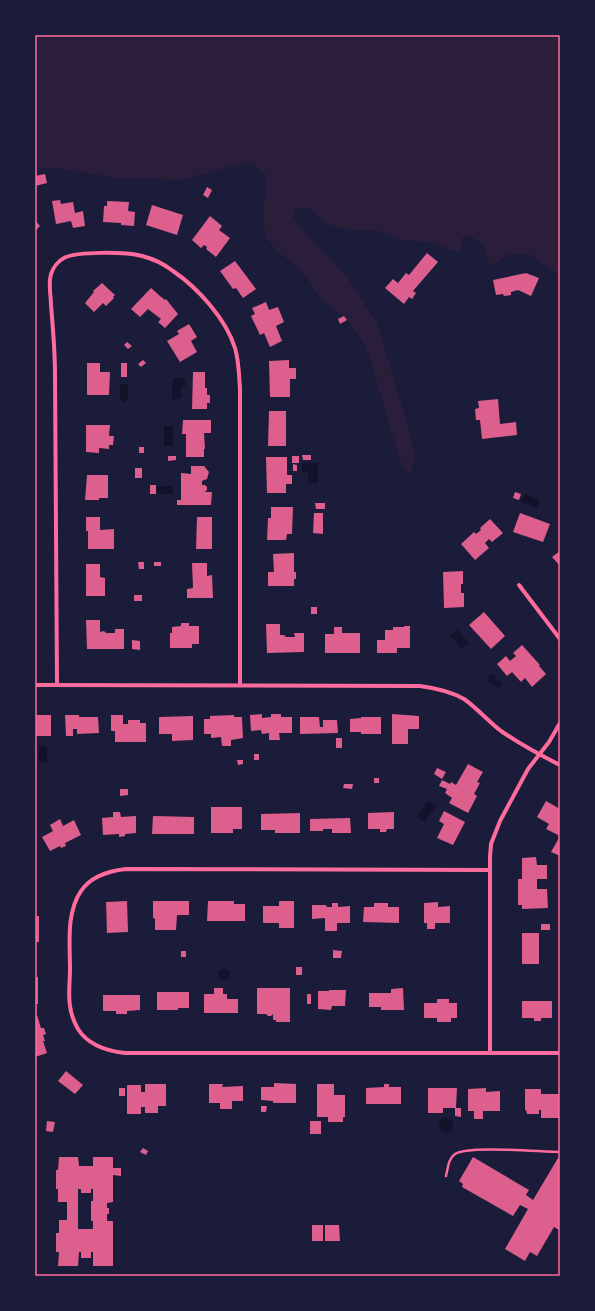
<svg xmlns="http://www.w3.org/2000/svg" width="595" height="1311" font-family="'IBM Plex Sans',sans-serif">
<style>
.green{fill:#2a1e3b}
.water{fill:#12122b}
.building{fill:#dd5f8e;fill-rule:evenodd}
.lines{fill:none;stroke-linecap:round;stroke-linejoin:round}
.service{stroke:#ff6b9d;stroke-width:2.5}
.minor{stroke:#ff6b9d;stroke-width:4}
.neatline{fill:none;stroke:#ff6b9d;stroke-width:1.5}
</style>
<rect width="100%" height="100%" fill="#1b1b3a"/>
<polygon class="green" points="35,35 560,35 560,276 529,254 507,255 494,265 489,264 483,244 470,236 461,238 461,248 458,252 429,242 403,240 384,232 338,228 324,222 309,208 298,208 294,211 293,216 299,226 347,277 377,323 410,433 415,460 411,474 404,468 399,458 369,354 361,339 346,318 320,298 303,272 276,250 267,238 263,224 266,174 257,168 253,164 243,163 178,181 147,178 125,179 54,168 35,168"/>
<g class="water">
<polygon points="173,378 185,378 185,381 186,381 185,387 181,387 181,399 172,399"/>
<polygon points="120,384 128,384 128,400 126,400 125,402 120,400"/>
<rect x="164" y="426" width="9" height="20"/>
<polygon points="302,463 318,463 318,483 308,483 308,473 302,473"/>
<rect x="157" y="486" width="16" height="8"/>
<polygon points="525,494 540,500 537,508 521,502"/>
<polygon points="457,629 469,643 462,649 450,635"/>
<path d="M491 674 494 675 498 680 502 682V686C496 689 489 685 487 678Z"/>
<polygon points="39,746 47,746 47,762 39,763"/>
<polygon points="428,801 436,807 424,822 417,816"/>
<circle cx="224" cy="975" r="6"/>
<circle cx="446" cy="1125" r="7"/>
</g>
<g class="building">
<polygon points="45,174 47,183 35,186 35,176"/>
<polygon points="207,187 212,190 208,198 203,195"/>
<polygon points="60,200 61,204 73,202 75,213 83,211 85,226 73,228 71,221 56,224 52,201"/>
<polygon points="107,201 129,202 128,211 135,212 134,226 121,225 121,223 103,222 104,206 107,206"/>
<polygon points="152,205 183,215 177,235 146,225"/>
<polygon points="210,216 222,226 219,230 230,238 216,257 206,249 207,247 204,245 201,248 192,240"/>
<polygon points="35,220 40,226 35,231"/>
<polygon points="427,253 438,262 413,291 416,293 412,299 409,297 404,304 385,288 393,279 398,283 406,273 409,275"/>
<polygon points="235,261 256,289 243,298 236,288 233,289 220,271"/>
<polygon points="526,273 539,278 531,296 518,290 511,292 511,295 504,296 503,294 496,295 493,280"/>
<polygon points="102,283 115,295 113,297 114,298 106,306 103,303 94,312 85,303 94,292 93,291"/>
<polygon points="151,288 160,296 165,300 166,299 178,314 165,328 158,322 161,319 148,309 140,317 131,309"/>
<polygon points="266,302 269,310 278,307 284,322 276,326 282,341 270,347 264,333 260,335 251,316 255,314 252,308"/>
<polygon points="344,316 347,320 340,324 338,319"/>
<polygon points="189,324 197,337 191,341 197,352 180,362 167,341 179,334 177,331"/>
<polygon points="127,342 132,346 128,349 124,345"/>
<polygon points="143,360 146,363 141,367 138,364"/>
<polygon points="289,360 289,368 296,368 296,379 290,379 290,397 270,397 269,361"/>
<polygon points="87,363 100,363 100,372 110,372 109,395 87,395"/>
<rect x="121" y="363" width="6" height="14"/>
<polygon points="193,372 205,372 205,388 207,388 207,395 210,395 210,403 207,403 207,409 192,409"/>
<polygon points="498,399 500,424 516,422 517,435 482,439 480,420 476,420 475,409 479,408 478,401"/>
<polygon points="269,411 286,411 286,446 268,446"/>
<polygon points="183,420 211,420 211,433 204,433 205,449 204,449 204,457 186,457 186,434 182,434"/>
<polygon points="86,425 110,425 109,436 114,436 113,445 109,445 109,449 99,448 99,453 86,452"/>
<rect x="139" y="447" width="5" height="6"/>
<polygon points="302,455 311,455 311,460 303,460"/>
<polygon points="168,456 176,456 176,460 168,461"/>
<rect x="292" y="456" width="7" height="7"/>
<polygon points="266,457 287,457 287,475 292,475 292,484 286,484 286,493 267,493"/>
<polygon points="293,464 297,465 297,471 293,471"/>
<polygon points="191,466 204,466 209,472 207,479 202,481 202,485 205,485 207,487 207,490 205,492 212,492 211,505 177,505 177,500 181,500 181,473 191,474"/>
<rect x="135" y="468" width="7" height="10"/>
<polygon points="87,475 108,475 108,498 99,498 99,500 85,500"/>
<rect x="150" y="485" width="6" height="9"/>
<polygon points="515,492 521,494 519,500 513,498"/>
<polygon points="315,503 325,503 325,509 316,509"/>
<polygon points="271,507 293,507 292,534 287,534 286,540 267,540 268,518 271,518"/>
<polygon points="314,513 323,513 323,534 313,533"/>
<polygon points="520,513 550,524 543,542 513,532"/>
<polygon points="86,517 100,517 100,530 114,529 114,549 88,549 88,531 86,531"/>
<polygon points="197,517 212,517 212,549 196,549"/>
<polygon points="490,519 503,533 492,542 489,539 485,543 489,548 475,560 461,544 474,532 476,534 481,530 480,528"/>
<polygon points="560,551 560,566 552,557"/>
<polygon points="294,553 294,572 296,572 296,579 294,579 294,586 268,586 268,572 274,572 273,554"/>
<polygon points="138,562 144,562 144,569 139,569"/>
<rect x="154" y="562" width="7" height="4"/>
<polygon points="192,563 207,563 207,576 212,575 213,598 187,598 187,589 193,588"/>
<polygon points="86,564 100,564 100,577 105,578 105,596 86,596"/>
<polygon points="463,571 463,584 461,584 461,593 464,593 464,607 444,608 443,572"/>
<rect x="134" y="595" width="8" height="6"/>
<rect x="311" y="607" width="6" height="7"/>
<polygon points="484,612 505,636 491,649 469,625"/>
<polygon points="86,620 100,620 100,632 104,631 106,633 115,633 115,629 124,629 124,649 87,649"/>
<polygon points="181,623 189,623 189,626 199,626 199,644 192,644 192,648 170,648 170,633 172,633 172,627 181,626"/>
<polygon points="266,624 280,624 280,635 284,635 286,637 295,637 294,633 304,633 304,652 267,653"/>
<polygon points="404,626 410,626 410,648 397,648 397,653 377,653 377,640 385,640 385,630 393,630 393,627 404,627"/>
<polygon points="334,627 342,627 342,633 360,633 360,653 325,653 325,634 334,634"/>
<polygon points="132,640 140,641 140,650 132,649"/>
<polygon points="522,645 540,665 539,666 546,674 532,687 525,678 521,682 512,672 507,676 497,664 506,656 510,661 516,656 513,653"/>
<polygon points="262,714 262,718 271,717 271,714 281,714 281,717 292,717 292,733 279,733 280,740 269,740 269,733 262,734 261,730 251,731 250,715"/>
<polygon points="392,714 419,716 419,729 408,729 408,744 392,744"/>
<rect x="35" y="715" width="16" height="21"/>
<polygon points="65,715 79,715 79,717 98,717 99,733 77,734 77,729 73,729 73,736 66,736"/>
<polygon points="111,715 123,715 123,724 128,724 128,720 140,720 140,723 146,723 146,742 115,742 115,731 111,731"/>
<polygon points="234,715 234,717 242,717 243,738 231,740 231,746 222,746 221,737 211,738 211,734 204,734 204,719 210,719 210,716"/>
<polygon points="193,716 193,740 172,741 172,734 159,734 159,717"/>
<polygon points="300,717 319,717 320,727 323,727 323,720 337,720 338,733 300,734"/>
<polygon points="361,717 381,717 381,734 361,734 361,732 350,732 350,719 361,718"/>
<rect x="336" y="738" width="6" height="10"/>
<rect x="254" y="754" width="5" height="6"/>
<polygon points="237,760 243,760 243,764 238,765"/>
<polygon points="468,764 483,772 477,782 480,783 474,794 477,796 468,813 449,803 452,798 445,793 447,789 439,786 442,780 450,784 451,782 456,785"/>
<polygon points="437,768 446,772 442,779 434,774"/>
<rect x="374" y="778" width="5" height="5"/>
<polygon points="344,784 353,784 352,789 343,788"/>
<polygon points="120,789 128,789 128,795 120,796"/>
<polygon points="546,801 560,809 560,856 551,852 560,836 546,829 549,824 537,817"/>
<polygon points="211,807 242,807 242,829 233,829 233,833 211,833"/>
<polygon points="444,811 465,822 453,845 437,838 444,824 439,821"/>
<polygon points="113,812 120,812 121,817 136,816 136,833 125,834 125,836 119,837 119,834 103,835 102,818 113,817"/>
<polygon points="394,812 394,829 387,829 386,832 380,832 380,829 368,829 368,813"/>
<polygon points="300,813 300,833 275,833 275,830 261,830 261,814"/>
<polygon points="153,816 194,817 194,834 152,834"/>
<polygon points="350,818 351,833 332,833 332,829 323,829 323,831 310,831 310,819"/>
<polygon points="60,819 63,826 74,820 81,835 65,843 66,846 61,848 60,846 50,851 42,837 53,831 50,825"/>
<polygon points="536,857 537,865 547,865 547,879 537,879 537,889 547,889 548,908 522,909 522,905 518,905 518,879 522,879 522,858"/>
<polygon points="127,901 128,932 107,933 106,902"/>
<polygon points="153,901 189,901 189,915 177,915 176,930 155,930 155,919 153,918"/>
<polygon points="208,901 234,901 234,904 245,904 245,921 207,921"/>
<polygon points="279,901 294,901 294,928 279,928 279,923 263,923 263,906 279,906"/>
<polygon points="438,902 438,907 450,906 450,923 435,923 435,929 427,929 427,923 424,923 424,903"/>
<polygon points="332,903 338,903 338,907 350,906 350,923 337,923 337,931 325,931 325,918 312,919 312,905 326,905 327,907 332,907"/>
<polygon points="374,903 388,903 388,907 399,907 399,923 363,922 364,907 374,907"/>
<rect x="35" y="916" width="4" height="26"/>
<rect x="541" y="924" width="9" height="6"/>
<rect x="522" y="933" width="17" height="31"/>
<polygon points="333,950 342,951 341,958 333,958"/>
<rect x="181" y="951" width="5" height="6"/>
<rect x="296" y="967" width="6" height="8"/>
<rect x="35" y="977" width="3" height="27"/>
<polygon points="214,988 223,988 223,994 227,994 227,999 238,999 238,1013 204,1013 204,994 214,994"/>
<polygon points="257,988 290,988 290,1022 276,1022 276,1020 273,1020 273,1014 271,1016 268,1016 266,1014 257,1014"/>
<polygon points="403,988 404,1010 381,1010 381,1007 369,1007 369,993 391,993 391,989"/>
<polygon points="329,990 346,990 345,1006 332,1006 331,1010 318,1009 318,991 329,991"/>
<polygon points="157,992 189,992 189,1008 178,1008 178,1010 157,1010"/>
<rect x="307" y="994" width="4" height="10"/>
<polygon points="103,995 140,995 140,1010 127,1011 127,1014 116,1014 116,1011 103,1011"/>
<polygon points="437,999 449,999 449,1003 457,1003 457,1018 451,1018 451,1022 437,1022 437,1018 424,1018 424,1003 437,1003"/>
<polygon points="522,1001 552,1001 552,1018 541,1018 541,1021 534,1021 534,1018 522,1018"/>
<polygon points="37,1015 41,1028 44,1028 46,1034 43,1035 45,1041 43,1041 47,1053 35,1057 35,1016"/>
<polygon points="66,1071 83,1085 75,1094 58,1081"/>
<polygon points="274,1083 296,1084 296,1103 273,1103 273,1101 261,1100 261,1087 274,1087"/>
<polygon points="145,1084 166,1084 166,1106 158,1106 158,1113 145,1113 145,1107 141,1107 141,1114 127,1114 127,1085 141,1085 141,1092 145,1092"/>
<polygon points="209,1084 223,1084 222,1087 243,1086 243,1101 232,1101 232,1109 220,1109 220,1103 209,1103"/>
<polygon points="317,1084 334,1084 334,1095 345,1095 345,1117 343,1117 343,1122 328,1122 328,1117 317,1117"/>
<polygon points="384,1084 389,1084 389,1087 401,1087 401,1104 366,1104 366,1088 384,1087"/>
<rect x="119" y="1088" width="6" height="8"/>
<polygon points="428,1088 457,1088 456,1108 443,1108 443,1113 428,1113"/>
<polygon points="486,1088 486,1092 500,1091 500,1111 483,1111 483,1119 474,1119 474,1111 468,1111 468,1089"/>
<polygon points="525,1089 541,1089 541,1094 560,1094 560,1118 541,1118 541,1110 539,1110 539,1114 527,1114 526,1110 525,1110"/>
<polygon points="261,1106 267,1106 266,1112 261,1112"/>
<polygon points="455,1108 461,1108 461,1117 455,1116"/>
<polygon points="47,1121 55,1122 53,1132 46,1131"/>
<rect x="310" y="1121" width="11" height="13"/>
<polygon points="143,1148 148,1151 146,1155 140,1152"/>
<path d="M59 1157H78L79 1166H93V1157H113V1168H121V1176L113 1175V1202L107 1203V1208H109V1214H107V1221H113V1266H93V1252H91V1258H81V1252H79L78 1266H58L59 1252H56V1233H59V1220H67V1202H58V1189H56V1170H58ZM78 1189H81V1193H91V1189H93V1201H91V1221H93V1229H78Z"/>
<polygon points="473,1157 529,1190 526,1195 533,1200 558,1158 560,1159 560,1227 559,1230 554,1227 537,1256 530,1252 525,1261 505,1249 528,1209 520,1205 513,1216 462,1187 463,1184 459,1181"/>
<rect x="312" y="1225" width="11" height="16"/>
<polygon points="325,1225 339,1225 340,1241 325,1241"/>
</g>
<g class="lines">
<path class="service" d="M446 1176C448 1168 448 1159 455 1154 468 1145 541 1152 560 1152"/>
<g class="minor">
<polyline points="519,585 560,639"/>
<path d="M35 685 420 686C435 688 450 691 464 699 477 708 488 721 501 731 520 744 540 755 560 765"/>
<path d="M57 685C56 582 56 478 55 374 55 351 53 328 51 305 51 296 48 284 51 274 53 268 58 261 64 258 77 251 127 252 142 256 154 259 164 264 173 271 198 288 226 319 235 348 239 361 239 376 240 389V685"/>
<path d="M490 870 126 869C108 871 91 876 81 891 66 913 70 944 70 969 70 981 68 994 70 1006 71 1014 74 1022 78 1029 88 1045 107 1051 125 1053H560"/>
<polyline points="490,1053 490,857 491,844 500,821 528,769 549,742 560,723"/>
</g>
</g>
<rect width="595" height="1311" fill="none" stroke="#1b1b3a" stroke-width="72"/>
<rect x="36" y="36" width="523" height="1239" class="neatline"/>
</svg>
